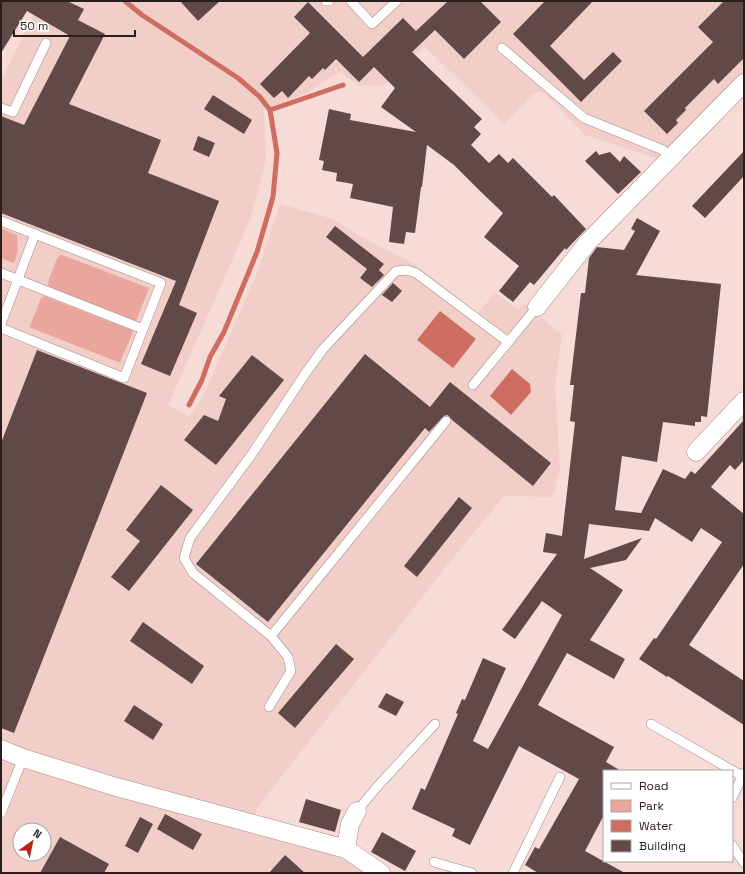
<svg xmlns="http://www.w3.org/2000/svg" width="745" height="874" font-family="'Space Grotesk',sans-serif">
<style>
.built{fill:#f2cec8;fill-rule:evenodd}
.green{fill:#eaa69d}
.water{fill:#ce6d61}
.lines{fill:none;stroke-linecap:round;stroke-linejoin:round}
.stream{stroke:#ce6d61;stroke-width:5}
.building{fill:#604946}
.lane-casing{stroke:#a28884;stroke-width:10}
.street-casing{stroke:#a28884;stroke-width:19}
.lane{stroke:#fff;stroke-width:9}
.street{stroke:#fff;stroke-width:18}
</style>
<rect width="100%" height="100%" fill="#f7dbd6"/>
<path class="built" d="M40 1H744V72L672 143 659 159 585 135 543 92 539 91 533 94 504 124 424 46 385 85 360 86 339 72 305 94 264 110 266 160 250 220 168 405 189 417 203 396 256 276 280 204 333 219 367 240 415 264 478 313 495 293 518 309 525 303 562 335 555 384 560 468 552 497 504 496 449 563 257 808 250 833 333 855 365 870 368 873H1V81ZM20 830H44V854H20Z"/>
<g class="green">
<polygon points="1,228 17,235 18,251 14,263 1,258"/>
<polygon points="60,255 62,255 149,288 136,321 50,288 48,285 48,282 57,258"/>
<polygon points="44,296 131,330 133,332 120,362 118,362 31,328 30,326 41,298"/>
</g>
<g class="water">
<polygon points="440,311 476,339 453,368 417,340"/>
<polygon points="512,369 530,384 531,392 511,415 490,396"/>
</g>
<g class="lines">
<g class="stream">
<polyline points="125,1 142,15 238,78 260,97 270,110 277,153 273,197 257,252 224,332 210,357 202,380 189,405"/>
<polyline points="270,110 343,85"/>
</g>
</g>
<g class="building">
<polygon points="1,1 67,1 84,9 78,20 105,34 69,104 161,140 148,173 219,201 179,305 197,313 170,376 141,364 176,281 1,213 1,116 24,125 70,36 27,11 1,53"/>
<polygon points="180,1 220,1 198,21"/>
<polygon points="448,1 480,1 501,22 464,59 435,30 412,52 482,119 474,127 481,134 471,145 489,163 499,154 508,163 513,158 552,197 554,195 586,229 566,250 565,248 534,285 530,282 513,302 499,291 519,266 484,237 503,213 479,190 454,165 427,145 422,187 421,187 415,233 406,232 404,244 389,242 393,207 350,198 353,184 336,181 337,173 322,170 324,161 319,160 329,109 351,114 350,120 416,132 381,107 395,88 374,67 359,82 336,59 325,70 323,68 312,79 309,76 288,98 282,91 274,98 260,84 310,33 294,17 308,2 363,57 403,18 416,31"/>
<polygon points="545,1 593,1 550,46 584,80 613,52 622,61 581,102 513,34"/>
<polygon points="724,1 744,1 744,58 718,84 714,79 685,108 686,110 676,120 678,123 667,134 644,111 713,42 698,27"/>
<polygon points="213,95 252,120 244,134 204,109"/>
<polygon points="198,136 215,143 209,157 193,150"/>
<polygon points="596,151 599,155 610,152 620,162 624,156 641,172 618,194 585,161"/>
<polygon points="744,151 744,176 705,218 692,206"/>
<polygon points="637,218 660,231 636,275 721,284 707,417 701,416 701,422 695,422 695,426 663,422 657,462 622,456 615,510 641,513 663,469 685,479 691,471 695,474 744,420 744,460 735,470 730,465 711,487 744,514 744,564 689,645 744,681 744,725 668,676 667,677 639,659 654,638 656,639 722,542 701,528 692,542 655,518 649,531 589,524 584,559 642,538 626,560 590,568 623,590 590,640 625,659 614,679 567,653 538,705 614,747 606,762 621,771 604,771 604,815 585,851 625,873 538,873 525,865 535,847 539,849 579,779 519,746 470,845 452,836 455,829 412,809 421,788 425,790 458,714 456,713 462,699 465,700 483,658 506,668 473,741 488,749 562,615 542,601 515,639 502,630 557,554 543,552 546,533 562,536 575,422 570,421 574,385 570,385 581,293 585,293 589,258 597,247 624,250 635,231 631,229"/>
<polygon points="335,226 384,264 379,270 384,275 372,287 360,278 367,269 326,237"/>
<polygon points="393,283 402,291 392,302 382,295"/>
<polygon points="37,350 147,393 14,733 1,728 1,443"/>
<polygon points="365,354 430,407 450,382 551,463 533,486 452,420 449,416 447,415 444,416 429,432 425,428 268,622 196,564"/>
<polygon points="252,355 284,380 216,465 184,440 204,415 218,421 226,399 219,396"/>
<polygon points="161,485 193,510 129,591 111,577 140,541 126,530"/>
<polygon points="459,497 472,508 417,577 404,566"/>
<polygon points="143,622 204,666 192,684 130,641"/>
<polygon points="336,644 354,659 295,728 278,713"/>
<polygon points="386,693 404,702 396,716 378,707"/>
<polygon points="134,705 163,724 153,740 124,721"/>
<polygon points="306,799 341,810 335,832 299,822"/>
<polygon points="165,814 202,834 193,850 157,829"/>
<polygon points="140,817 153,824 138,853 125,846"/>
<polygon points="382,832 416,851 405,871 371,852"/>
<polygon points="60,837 109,864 104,873 40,873"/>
<polygon points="285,855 305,873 269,873"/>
</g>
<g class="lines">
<g class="lane-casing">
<g id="lane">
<polyline points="326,1 329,1"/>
<polyline points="351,1 372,24 397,1"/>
<polyline points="502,48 584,118 663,150"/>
<polyline points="1,108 13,112 46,43"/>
<polyline points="1,221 161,283 124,378 1,328"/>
<polyline points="1,273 143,329"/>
<polyline points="1,324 35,234"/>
<polyline points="473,385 537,307"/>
<polyline points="271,636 446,421"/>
<polyline points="269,707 291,671 288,657 271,636 193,573 184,558 190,538 252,454 305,374 323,349 396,271 407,270 416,273 508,342"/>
<polyline points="651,724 744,777"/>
<polyline points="732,798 744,773"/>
<polyline points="357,811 376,788 435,724"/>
<polyline points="1,813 23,758"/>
<polyline points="732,845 744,863"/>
<polyline points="434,862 472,873"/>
<polyline points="513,873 560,777"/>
</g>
</g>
<g class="street-casing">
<g id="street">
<polyline points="537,307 588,242 744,83"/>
<polyline points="696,452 744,401"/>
<polyline points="1,749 23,758 113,786 346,849 381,873"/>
<polyline points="346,849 350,824 357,811"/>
</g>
</g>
<use href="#lane" class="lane"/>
<use href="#street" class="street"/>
</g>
<rect width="745" height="874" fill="none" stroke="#281e1d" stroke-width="4"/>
<rect x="603" y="770" width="130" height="92" fill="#ffffff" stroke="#a9a5a5"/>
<rect x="611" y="783" width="20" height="6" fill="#ffffff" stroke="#a9a5a5"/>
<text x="639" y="790" font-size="12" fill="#281e1d">Road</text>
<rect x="611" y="800" width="20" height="12" fill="#eaa69d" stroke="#a9a5a5"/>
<text x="639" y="810" font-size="12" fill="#281e1d">Park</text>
<rect x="611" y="820" width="20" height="12" fill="#ce6d61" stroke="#a9a5a5"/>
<text x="639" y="830" font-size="12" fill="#281e1d">Water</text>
<rect x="611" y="840" width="20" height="12" fill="#604946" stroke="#a9a5a5"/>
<text x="639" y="850" font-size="12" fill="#281e1d">Building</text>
<g transform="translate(32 842) rotate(33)"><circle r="19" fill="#ffffff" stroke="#a9a5a5"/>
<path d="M0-3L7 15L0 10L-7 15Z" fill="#b3241e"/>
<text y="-6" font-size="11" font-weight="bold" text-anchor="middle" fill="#281e1d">N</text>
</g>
<path d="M14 30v6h121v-6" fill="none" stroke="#281e1d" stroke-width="2"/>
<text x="20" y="30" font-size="12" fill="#281e1d" stroke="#ffffff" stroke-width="3" paint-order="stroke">50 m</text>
</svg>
